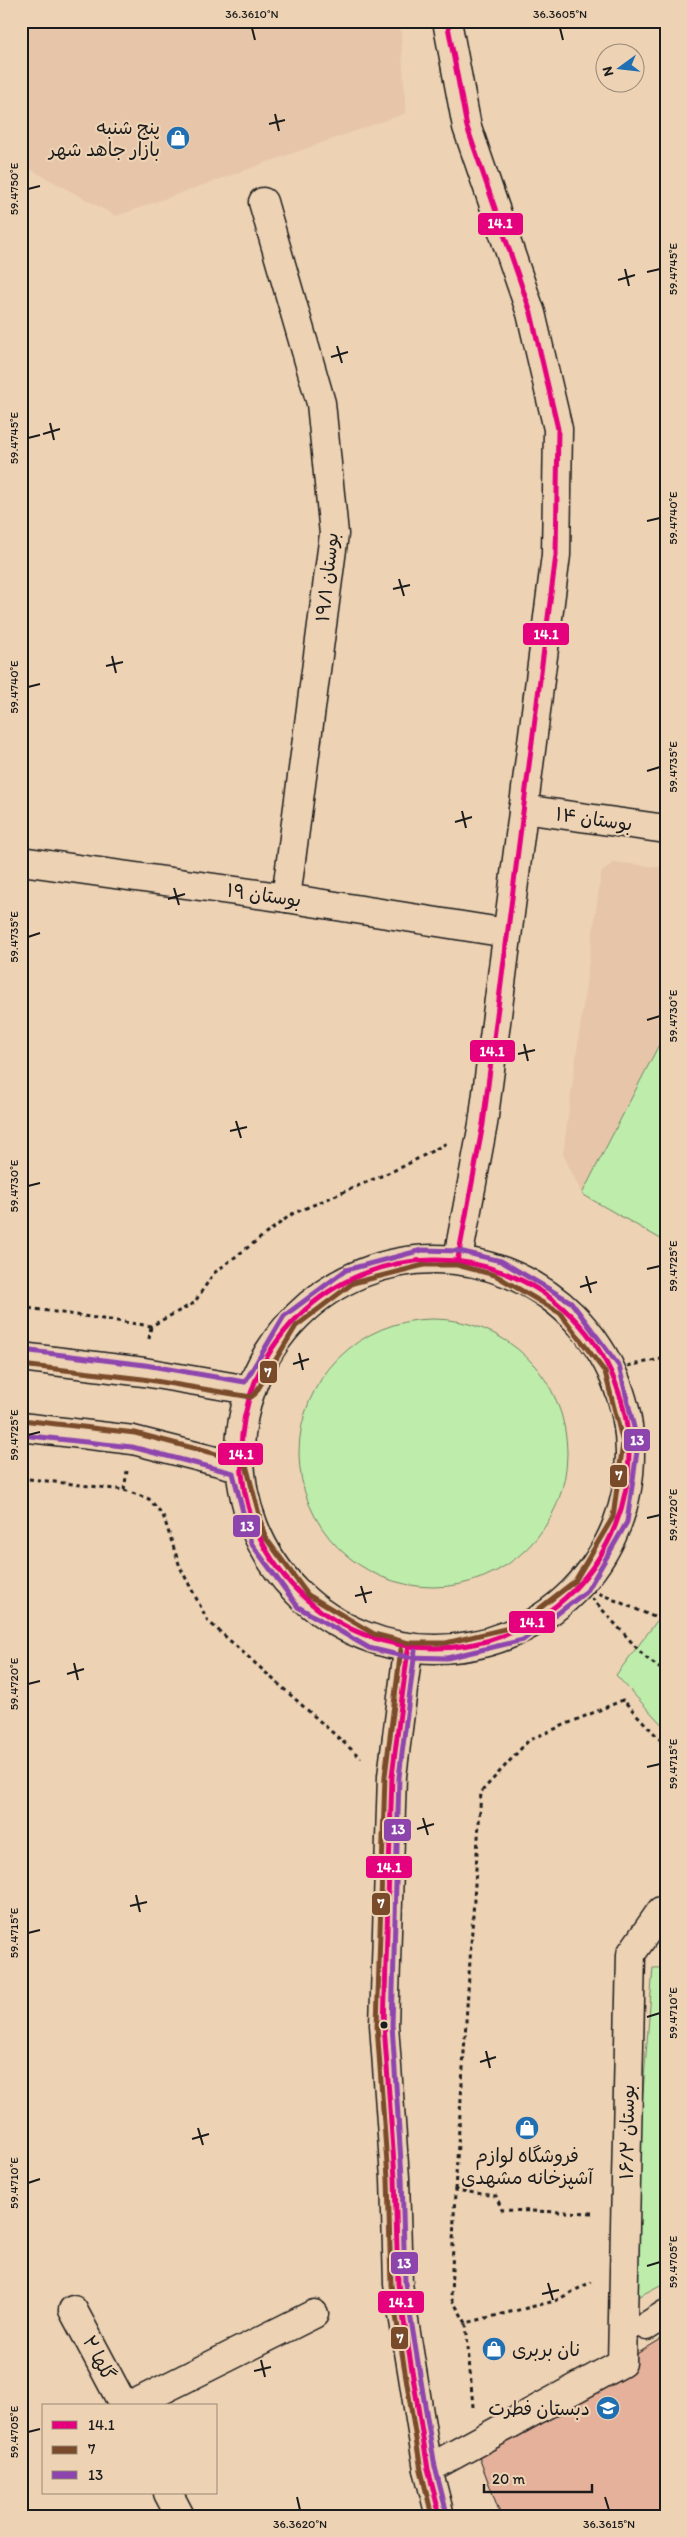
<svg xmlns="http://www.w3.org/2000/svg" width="687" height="2537" font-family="Itim,'Playpen Sans Arabic',sans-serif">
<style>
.built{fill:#e7c5a9}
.green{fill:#beecab;stroke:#6d8464}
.building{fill:#e5b19b;stroke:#1c1c1c}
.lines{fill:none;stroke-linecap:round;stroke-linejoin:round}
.minor-casing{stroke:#1c1c1c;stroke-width:31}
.path{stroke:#1c1c1c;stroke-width:3;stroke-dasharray:4 4;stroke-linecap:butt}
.minor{stroke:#edd2b4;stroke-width:28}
.bus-1-casing{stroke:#edd2b4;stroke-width:9}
.bus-2-casing{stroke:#edd2b4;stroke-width:9}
.bus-3-casing{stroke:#edd2b4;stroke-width:9}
.bus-1{stroke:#e5007d;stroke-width:5}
.bus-2{stroke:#7a4b2a;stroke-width:5}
.bus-3{stroke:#8e44ad;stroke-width:5}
.ticks{fill:none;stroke:#1c1c1c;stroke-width:2}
.bus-dot{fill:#1c1c1c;stroke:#edd2b4;stroke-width:2}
.labels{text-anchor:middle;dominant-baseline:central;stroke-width:4.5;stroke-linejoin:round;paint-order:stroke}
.poi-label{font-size:19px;fill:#1c1c1c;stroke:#edd2b4;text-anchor:end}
.street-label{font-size:19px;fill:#1c1c1c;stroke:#edd2b4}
.line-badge{stroke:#edd2b4;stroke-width:2}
.badge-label{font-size:14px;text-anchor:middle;font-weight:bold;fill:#fff}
.neatline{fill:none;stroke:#1c1c1c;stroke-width:2}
.ticks-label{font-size:12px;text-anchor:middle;fill:#1c1c1c}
</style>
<rect width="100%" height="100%" fill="#edd2b4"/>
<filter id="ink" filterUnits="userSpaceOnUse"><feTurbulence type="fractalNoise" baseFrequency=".02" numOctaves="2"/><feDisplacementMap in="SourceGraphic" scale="10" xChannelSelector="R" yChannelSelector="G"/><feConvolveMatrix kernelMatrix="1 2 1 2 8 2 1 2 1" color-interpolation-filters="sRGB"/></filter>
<g filter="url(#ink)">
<g class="built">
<polygon points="28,21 400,21 406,113 116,216 21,164 21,24"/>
<polygon points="614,862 666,868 666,1031 582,1194 563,1154 601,873"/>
</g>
<g class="green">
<polygon points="666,1031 666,1242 582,1194"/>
<circle cx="433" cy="1453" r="134"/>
<polygon points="666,1609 666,1729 616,1675"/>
<polygon points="653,1968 666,1968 666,2282 626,2303"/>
</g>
<polygon class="building" points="666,2336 666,2516 501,2516 477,2452"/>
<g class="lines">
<g class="minor-casing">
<g id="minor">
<polyline points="447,21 467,127 531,313 558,429 556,555 483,1124 458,1258"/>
<polyline points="263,202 321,403 334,534 286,898"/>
<polyline points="523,809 666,829"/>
<polyline points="21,861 286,898 507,933"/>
<circle cx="435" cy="1454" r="195"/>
<polyline points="21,1357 144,1372 249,1390"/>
<polyline points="21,1427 133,1440 239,1467"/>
<polyline points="408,1650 392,1776 384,2025 395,2178 398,2284 428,2469 440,2516"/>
<polyline points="73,2310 124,2406"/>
<polyline points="647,2326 666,2314"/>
<polyline points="130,2406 314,2314"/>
<polyline points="428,2469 622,2363 631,1954 661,1911"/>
<polyline points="168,2493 180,2516"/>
</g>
</g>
<g class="path">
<polyline points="21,1307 151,1326 194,1303 214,1273 292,1214 402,1167 447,1143"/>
<polyline points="149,1339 151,1326"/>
<polyline points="612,1369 666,1358"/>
<polyline points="21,1478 124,1490 149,1499 163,1515 180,1567 208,1621 361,1758"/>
<polyline points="124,1490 127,1471"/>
<polyline points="581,1586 645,1657 666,1673"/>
<polyline points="584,1587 666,1622"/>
<polyline points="455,2190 481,1792 529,1740 623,1700 666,1746"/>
<polyline points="466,2323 451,2298 455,2190 496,2196 502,2210 592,2213"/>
<polyline points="473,2407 466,2323 555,2301 591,2282"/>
</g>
<use href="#minor" class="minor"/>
<g class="bus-1-casing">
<g id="bus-1">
<polyline points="447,21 467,127 531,313 558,429 556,555 483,1124 458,1258"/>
<circle cx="435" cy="1454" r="194"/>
<polyline points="408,1650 392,1776 384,2025 395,2178 398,2284 428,2469 440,2516"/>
</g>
</g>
<g class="bus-2-casing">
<g id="bus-2">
<polyline points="21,1365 143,1379 251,1397 255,1394 296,1326 353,1283 424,1265 457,1265 495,1275 560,1313 605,1372 623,1443 613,1517 575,1581 517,1626 446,1643 409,1643 374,1634 308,1595 265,1537 246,1465 243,1461 135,1433 22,1420"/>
<polyline points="401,1649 385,1776 377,2026 388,2178 391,2285 421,2470 432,2516"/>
</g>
</g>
<g class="bus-3-casing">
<g id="bus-3">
<polyline points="21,1435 132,1447 233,1473 251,1543 298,1607 369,1648 407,1657 447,1658 523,1640 587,1591 627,1522 638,1444 619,1366 571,1302 501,1261 459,1251 422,1250 346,1270 284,1316 245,1382 145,1365 22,1350"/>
<polyline points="415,1651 399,1777 392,2025 402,2177 405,2283 435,2467 447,2514"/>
</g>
</g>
<use href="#bus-1" class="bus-1"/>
<use href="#bus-2" class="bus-2"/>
<use href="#bus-3" class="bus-3"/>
</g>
</g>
<path class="ticks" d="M252 28 255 40M560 28 563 40M275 114 279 131M269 124 285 120M28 189 40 186M625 269 629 286M647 272 660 269M618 280 635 275M337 346 342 363M331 357 348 352M50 423 54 440M43 434 60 429M28 438 40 435M647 521 660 518M399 579 404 596M393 589 410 585M112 656 116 673M106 666 123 662M28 687 40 684M647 771 660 767M462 811 466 828M455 822 472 817M174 888 179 905M168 899 185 894M28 937 40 933M647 1020 660 1016M524 1044 528 1061M518 1054 535 1050M236 1121 241 1138M230 1131 247 1127M28 1186 40 1183M647 1269 660 1266M586 1276 591 1293M580 1287 597 1282M299 1353 303 1370M293 1364 309 1359M28 1435 40 1432M647 1518 660 1515M361 1586 366 1603M355 1596 372 1592M74 1663 78 1680M67 1674 84 1669M28 1684 40 1681M647 1767 660 1764M423 1818 428 1835M417 1829 434 1824M136 1895 140 1912M130 1906 147 1902M28 1933 40 1930M647 2017 660 2013M486 2051 490 2068M480 2062 496 2057M198 2128 203 2145M192 2139 209 2134M28 2183 40 2179M647 2266 660 2262M548 2283 553 2300M542 2294 559 2290M261 2360 265 2377M254 2371 271 2367M28 2432 40 2429M297 2497 300 2510M605 2497 609 2510"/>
<defs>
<g id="shop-disc" transform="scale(1.25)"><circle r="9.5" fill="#1f6fb2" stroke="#edd2b4"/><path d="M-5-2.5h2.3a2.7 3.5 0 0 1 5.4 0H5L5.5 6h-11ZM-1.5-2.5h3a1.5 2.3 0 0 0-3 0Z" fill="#fff"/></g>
<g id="school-disc" transform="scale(1.25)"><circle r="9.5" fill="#1f6fb2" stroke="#edd2b4"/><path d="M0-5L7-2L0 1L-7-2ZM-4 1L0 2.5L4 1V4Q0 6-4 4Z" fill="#fff"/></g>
</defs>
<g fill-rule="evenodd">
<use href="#shop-disc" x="178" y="138"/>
<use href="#shop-disc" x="527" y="2128"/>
<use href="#shop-disc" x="494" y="2349"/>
<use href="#school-disc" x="608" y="2408"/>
</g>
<circle class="bus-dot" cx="384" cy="2025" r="4.5"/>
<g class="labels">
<g class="poi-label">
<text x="160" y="127">پنج شنبه<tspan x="160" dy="22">بازار جاهد شهر</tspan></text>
<text x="527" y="2155" text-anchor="middle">فروشگاه لوازم<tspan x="527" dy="22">آشپزخانه مشهدی</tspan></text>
<text x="512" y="2349" text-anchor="start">نان بربری</text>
<text x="590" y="2408">دبستان فطرت</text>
</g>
<g class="street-label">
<text transform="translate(327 577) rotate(-84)">بوستان ۱۹/۱</text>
<text transform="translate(594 819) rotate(8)">بوستان ۱۴</text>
<text transform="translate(264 895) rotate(8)">بوستان ۱۹</text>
<text transform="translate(627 2132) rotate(-89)">بوستان ۱۶/۲</text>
<text transform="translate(99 2358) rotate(62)">گلها ۲</text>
</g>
</g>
<g class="line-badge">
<rect x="477" y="212" width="47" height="24" rx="5" fill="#e5007d"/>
<rect x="522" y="622" width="48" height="24" rx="5" fill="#e5007d"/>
<rect x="469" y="1039" width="47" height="24" rx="5" fill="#e5007d"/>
<rect x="259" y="1360" width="19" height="24" rx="5" fill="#7a4b2a"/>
<rect x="623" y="1428" width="28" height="24" rx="5" fill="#8e44ad"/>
<rect x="217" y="1442" width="47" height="24" rx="5" fill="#e5007d"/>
<rect x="609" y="1464" width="19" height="24" rx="5" fill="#7a4b2a"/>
<rect x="232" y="1514" width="29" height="24" rx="5" fill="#8e44ad"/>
<rect x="508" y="1610" width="48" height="24" rx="5" fill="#e5007d"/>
<rect x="383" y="1818" width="29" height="24" rx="5" fill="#8e44ad"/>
<rect x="365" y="1855" width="48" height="24" rx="5" fill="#e5007d"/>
<rect x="371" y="1892" width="20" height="24" rx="5" fill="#7a4b2a"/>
<rect x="390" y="2251" width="29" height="24" rx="5" fill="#8e44ad"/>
<rect x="377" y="2290" width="48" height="24" rx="5" fill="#e5007d"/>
<rect x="390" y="2326" width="19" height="24" rx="5" fill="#7a4b2a"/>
</g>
<g class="badge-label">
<text x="500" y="228">14.1</text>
<text x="546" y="639">14.1</text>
<text x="492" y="1056">14.1</text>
<text x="268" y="1377">7</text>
<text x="637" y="1445">13</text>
<text x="241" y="1459">14.1</text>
<text x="619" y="1480">7</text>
<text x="247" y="1531">13</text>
<text x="532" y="1627">14.1</text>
<text x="398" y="1834">13</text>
<text x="389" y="1872">14.1</text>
<text x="381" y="1908">7</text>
<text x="404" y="2268">13</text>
<text x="401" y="2307">14.1</text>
<text x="400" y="2343">7</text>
</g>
<rect width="687" height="2537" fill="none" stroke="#edd2b4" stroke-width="55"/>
<rect x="42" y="2404" width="175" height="90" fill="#edd2b4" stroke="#998977"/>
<rect x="52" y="2421" width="25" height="8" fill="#e5007d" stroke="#998977"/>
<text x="88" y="2430" font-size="15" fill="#1c1c1c">14.1</text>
<rect x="52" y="2446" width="25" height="8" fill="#7a4b2a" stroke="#998977"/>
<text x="88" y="2454" font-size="15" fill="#1c1c1c">7</text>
<rect x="52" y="2471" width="25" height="8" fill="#8e44ad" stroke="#998977"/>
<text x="88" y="2480" font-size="15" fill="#1c1c1c">13</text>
<g transform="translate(620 68) rotate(255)"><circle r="24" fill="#edd2b4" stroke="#998977"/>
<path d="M0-4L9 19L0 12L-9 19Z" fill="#1f6fb2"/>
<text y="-8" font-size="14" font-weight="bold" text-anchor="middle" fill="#1c1c1c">N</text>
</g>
<path d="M484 2484v8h108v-8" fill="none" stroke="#1c1c1c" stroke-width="2.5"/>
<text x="492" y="2484" font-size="15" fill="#1c1c1c" stroke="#edd2b4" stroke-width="4" paint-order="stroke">20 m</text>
<rect x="28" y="28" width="632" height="2482" class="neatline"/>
<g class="ticks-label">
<text x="252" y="18">36.3610°N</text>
<text x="560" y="18">36.3605°N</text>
<text transform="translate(14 189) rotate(-90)" y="4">59.4750°E</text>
<text transform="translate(673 269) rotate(-90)" y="4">59.4745°E</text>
<text transform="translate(14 438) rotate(-90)" y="4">59.4745°E</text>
<text transform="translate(673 518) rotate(-90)" y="4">59.4740°E</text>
<text transform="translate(14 687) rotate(-90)" y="4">59.4740°E</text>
<text transform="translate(673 767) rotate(-90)" y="4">59.4735°E</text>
<text transform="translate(14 937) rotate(-90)" y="4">59.4735°E</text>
<text transform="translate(673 1016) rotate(-90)" y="4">59.4730°E</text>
<text transform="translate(14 1186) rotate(-90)" y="4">59.4730°E</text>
<text transform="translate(673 1266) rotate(-90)" y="4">59.4725°E</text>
<text transform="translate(14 1435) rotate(-90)" y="4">59.4725°E</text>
<text transform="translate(673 1515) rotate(-90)" y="4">59.4720°E</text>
<text transform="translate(14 1684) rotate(-90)" y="4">59.4720°E</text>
<text transform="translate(673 1764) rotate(-90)" y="4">59.4715°E</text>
<text transform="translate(14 1933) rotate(-90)" y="4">59.4715°E</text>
<text transform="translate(673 2013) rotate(-90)" y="4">59.4710°E</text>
<text transform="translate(14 2183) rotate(-90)" y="4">59.4710°E</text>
<text transform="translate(673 2262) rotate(-90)" y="4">59.4705°E</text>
<text transform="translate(14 2432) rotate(-90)" y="4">59.4705°E</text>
<text x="300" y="2528">36.3620°N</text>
<text x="609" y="2528">36.3615°N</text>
</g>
</svg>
